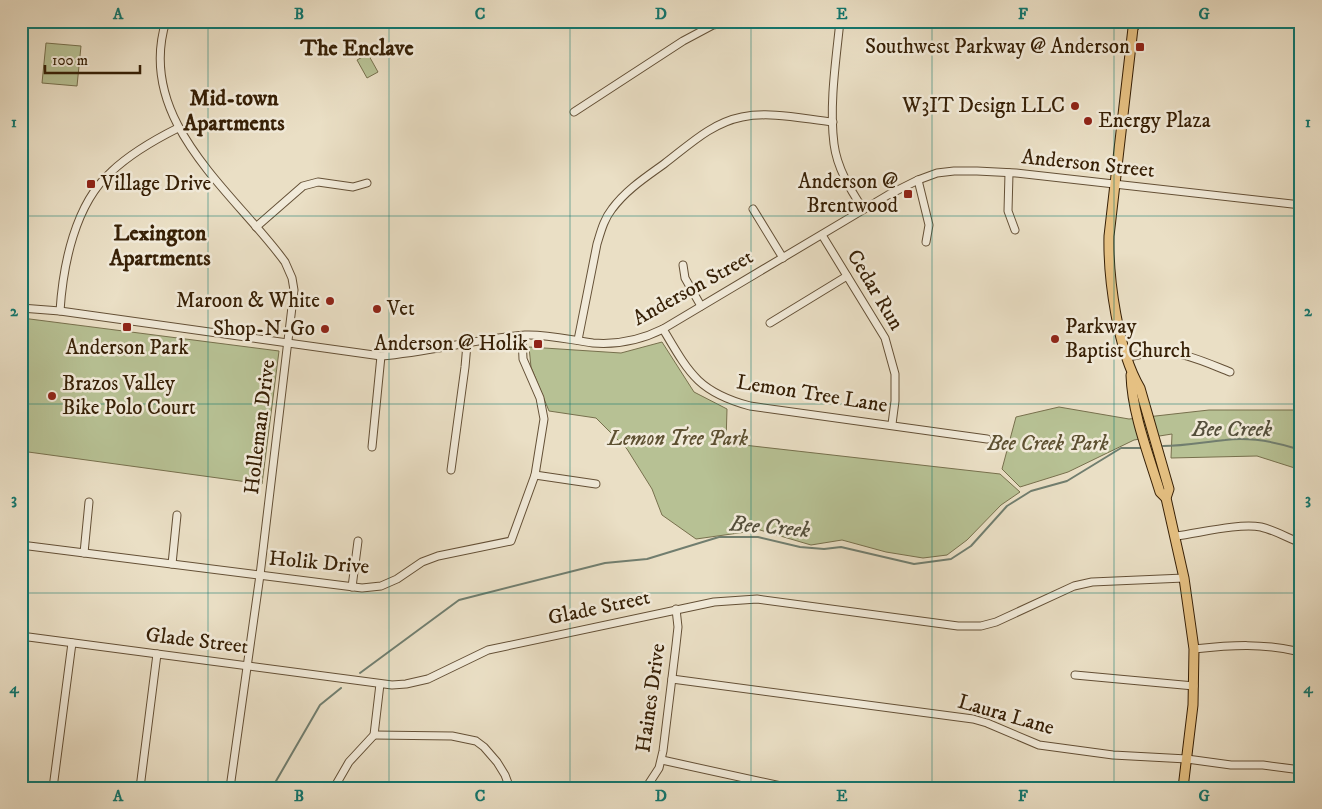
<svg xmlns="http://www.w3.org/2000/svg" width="1322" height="809" font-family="'IM FELL DW Pica',serif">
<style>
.green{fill:#b7c194;stroke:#77704d}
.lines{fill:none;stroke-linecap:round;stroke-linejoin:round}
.stream{stroke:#717e6f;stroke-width:2}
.minor-casing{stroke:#645036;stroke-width:9}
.major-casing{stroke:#372006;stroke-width:11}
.minor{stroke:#f1ead9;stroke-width:7}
.major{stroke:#e5c082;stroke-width:9}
.grid{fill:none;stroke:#0f766e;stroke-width:1;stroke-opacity:0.55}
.poi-dot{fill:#8f2418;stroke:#f1ead9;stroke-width:2}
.labels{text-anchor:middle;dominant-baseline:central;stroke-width:5;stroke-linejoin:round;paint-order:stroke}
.poi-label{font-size:21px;fill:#372006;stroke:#f1ead9;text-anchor:end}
.street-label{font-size:21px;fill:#372006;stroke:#f1ead9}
.park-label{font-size:21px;font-style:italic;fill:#5d5031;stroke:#f1ead9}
.neighbourhood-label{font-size:22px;font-weight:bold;fill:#372006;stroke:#f1ead9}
.water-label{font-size:22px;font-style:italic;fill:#544f3b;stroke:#f1ead9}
.neatline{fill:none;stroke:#0f766e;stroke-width:2}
.grid-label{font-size:16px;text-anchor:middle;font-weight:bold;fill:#0f766e}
</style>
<rect width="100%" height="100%" fill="#eadfc5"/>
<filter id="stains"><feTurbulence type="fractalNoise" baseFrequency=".004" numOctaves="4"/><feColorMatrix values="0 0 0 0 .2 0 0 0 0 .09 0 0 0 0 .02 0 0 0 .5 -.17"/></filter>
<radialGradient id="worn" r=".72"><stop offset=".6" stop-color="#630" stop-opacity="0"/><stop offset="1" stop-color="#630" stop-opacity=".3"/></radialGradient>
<g class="green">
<polygon points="46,43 81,46 77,86 42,83"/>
<polygon points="368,54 378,72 367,78 357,60"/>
<polygon points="22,318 279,351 262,484 21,451"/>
<polygon points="662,342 694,392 727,409 726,443 1000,474 1020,492 1001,505 967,540 947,555 923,558 886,552 842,540 811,545 760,530 696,539 662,515 652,489 627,449 596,418 549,411 531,367 529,347 621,353"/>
<polygon points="1059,407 1129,419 1209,410 1301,410 1301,470 1257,456 1171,458 1172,434 1134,440 1068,472 1020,487 1002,469 1016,417"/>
</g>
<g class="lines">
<g class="stream">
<path d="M1163 446C1184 446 1204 442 1225 440 1250 437 1277 442 1301 450"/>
<polyline points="360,673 459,600 605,563 647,559 719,537 758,537 800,547 824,549 841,547 914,564 951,559 971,546 1007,506 1031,491 1067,481 1121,448 1141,448"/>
<polyline points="272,788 320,705 341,688"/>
</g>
<g class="minor-casing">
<g id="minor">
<path d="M166 21C135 121 234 192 285 262L292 278 294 290 260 575 230 788"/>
<polyline points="813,21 840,25"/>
<path d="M840 21C836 60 829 105 834 144 837 168 850 189 863 209"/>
<polyline points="574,112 683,41 713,25 735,21"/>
<polyline points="1009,173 1008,211 1015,230"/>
<polyline points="918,180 929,225 926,242"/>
<polyline points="753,209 783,258"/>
<polyline points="256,227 303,186 318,182 353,187 367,183"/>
<polyline points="822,235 885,338 895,374 895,401 892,424"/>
<polyline points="683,265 685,278 701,306"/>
<path d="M21 308 60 311 381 356C429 352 477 339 525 335 548 334 570 340 593 343 618 345 641 340 663 329L888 195 918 180 937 173 954 171H977L1016 173 1301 205"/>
<path d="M60 311C63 265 75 204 111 172 131 153 154 140 178 128"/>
<polyline points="770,323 847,276"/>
<path d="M663 329C689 373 698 392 750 406L987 439"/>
<path d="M578 340 597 244C601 231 604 219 612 209 626 190 646 177 664 164 688 146 711 123 742 117 771 111 804 119 833 122"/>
<path d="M1126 357C1135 356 1145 353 1154 352 1180 350 1207 363 1230 372"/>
<polyline points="372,447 381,356"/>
<polyline points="451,470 465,367 467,344"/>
<polyline points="535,475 596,484"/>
<path d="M1176 536C1200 533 1238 523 1261 527 1274 530 1288 538 1301 543"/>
<polyline points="21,545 362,588 381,586 397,579 422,562 438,556 511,541 535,475 544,419 540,398 523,359 522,336"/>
<polyline points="84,553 89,502"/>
<polyline points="172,564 177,515"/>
<polyline points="352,587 358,541"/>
<polyline points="21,636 392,685 406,684 428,679 488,650 714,602 757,599 958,626 981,626 996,622 1074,586 1092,582 1184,578"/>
<path d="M1194 649C1233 645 1262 643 1301 652"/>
<polyline points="1075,675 1194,686"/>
<polyline points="672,679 973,719 987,723 1039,745 1113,755 1187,759 1231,765 1263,765 1301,770"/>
<polyline points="374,735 452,736 476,741 484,747 497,762 505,775 508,783 507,788"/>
<polyline points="662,760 790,788"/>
<polyline points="53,788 72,643"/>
<polyline points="140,788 157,654"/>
<polyline points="334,788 349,762 374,735 380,684"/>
<polyline points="646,788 659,768 663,751 676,645 678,627 676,609"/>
</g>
</g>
<g class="major-casing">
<g id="major">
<path d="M1138 21 1133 28 1109 236C1108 279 1118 351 1140 388L1169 489 1166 498 1184 578 1194 649 1193 705 1183 788"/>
<path d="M1131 375C1132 413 1149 456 1160 492L1166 498"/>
</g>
</g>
<use href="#minor" class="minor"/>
<use href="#major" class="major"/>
</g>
<path class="grid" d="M208 21V788M389 21V788M570 21V788M751 21V788M932 21V788M1114 21V788M21 216H1301M21 404H1301M21 593H1301"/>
<g class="poi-dot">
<rect x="1135" y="42" width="10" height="10" rx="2.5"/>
<circle cx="1075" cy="106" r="5"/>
<circle cx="1088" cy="121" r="5"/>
<rect x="86" y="179" width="10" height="10" rx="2.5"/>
<rect x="903" y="189" width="10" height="10" rx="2.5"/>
<circle cx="330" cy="301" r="5"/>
<circle cx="377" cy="309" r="5"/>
<rect x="122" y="322" width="10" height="10" rx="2.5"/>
<circle cx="325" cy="329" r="5"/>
<circle cx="1055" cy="339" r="5"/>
<rect x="533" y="339" width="10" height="10" rx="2.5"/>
<circle cx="52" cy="396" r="5"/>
</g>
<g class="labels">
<g class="poi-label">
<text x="1130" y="47">Southwest Parkway @ Anderson</text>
<text x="1065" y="106">W3IT Design LLC</text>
<text x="1098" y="121" text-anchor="start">Energy Plaza</text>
<text x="898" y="182">Anderson @<tspan x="898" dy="24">Brentwood</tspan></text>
<text x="101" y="184" text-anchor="start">Village Drive</text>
<text x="320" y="301">Maroon &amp; White</text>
<text x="387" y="309" text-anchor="start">Vet</text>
<text x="1065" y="327" text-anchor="start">Parkway<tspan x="1065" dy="24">Baptist Church</tspan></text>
<text x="315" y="329">Shop-N-Go</text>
<text x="528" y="344">Anderson @ Holik</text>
<text x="127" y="348" text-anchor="middle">Anderson Park</text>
<text x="62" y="384" text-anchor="start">Brazos Valley<tspan x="62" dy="24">Bike Polo Court</tspan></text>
</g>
<g class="street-label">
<text transform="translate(1088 164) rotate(6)">Anderson Street</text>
<text transform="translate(693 288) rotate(-29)">Anderson Street</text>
<text transform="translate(875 290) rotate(59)">Cedar Run</text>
<text transform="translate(812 394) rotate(9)">Lemon Tree Lane</text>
<text transform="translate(260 427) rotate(-83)">Holleman Drive</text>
<text transform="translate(319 563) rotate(5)">Holik Drive</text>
<text transform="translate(599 608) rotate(-12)">Glade Street</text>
<text transform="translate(197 641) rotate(7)">Glade Street</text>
<text transform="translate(651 698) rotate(-82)">Haines Drive</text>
<text transform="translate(1006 715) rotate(16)">Laura Lane</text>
</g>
<g class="park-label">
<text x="678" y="439">Lemon Tree Park</text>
<text x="1048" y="444">Bee Creek Park</text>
</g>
<g class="neighbourhood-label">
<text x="357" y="48">The Enclave</text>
<text x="234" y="98">Mid-town<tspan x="234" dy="25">Apartments</tspan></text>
<text x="160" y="233">Lexington<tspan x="160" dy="25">Apartments</tspan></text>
</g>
<g class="water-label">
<text x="1232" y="429">Bee Creek</text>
<text transform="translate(770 527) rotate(5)">Bee Creek</text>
</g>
</g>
<rect width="1322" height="809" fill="none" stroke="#eadfc5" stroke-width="55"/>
<path d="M45 65v8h95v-8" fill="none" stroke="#372006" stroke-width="2.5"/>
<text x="52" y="65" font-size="15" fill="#372006" stroke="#f1ead9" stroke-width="4" paint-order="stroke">100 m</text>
<rect x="28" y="28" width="1266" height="754" class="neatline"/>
<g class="grid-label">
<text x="118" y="19">A</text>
<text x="299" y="19">B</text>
<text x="480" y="19">C</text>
<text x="661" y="19">D</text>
<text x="842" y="19">E</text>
<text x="1023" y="19">F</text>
<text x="1204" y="19">G</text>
<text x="14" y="127">1</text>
<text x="1308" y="127">1</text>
<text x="14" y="316">2</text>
<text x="1308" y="316">2</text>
<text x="14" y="504">3</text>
<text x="1308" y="504">3</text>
<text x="14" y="693">4</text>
<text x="1308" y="693">4</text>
<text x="118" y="801">A</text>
<text x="299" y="801">B</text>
<text x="480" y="801">C</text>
<text x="661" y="801">D</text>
<text x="842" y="801">E</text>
<text x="1023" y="801">F</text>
<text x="1204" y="801">G</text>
</g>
<rect width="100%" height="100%" filter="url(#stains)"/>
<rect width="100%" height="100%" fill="url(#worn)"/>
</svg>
